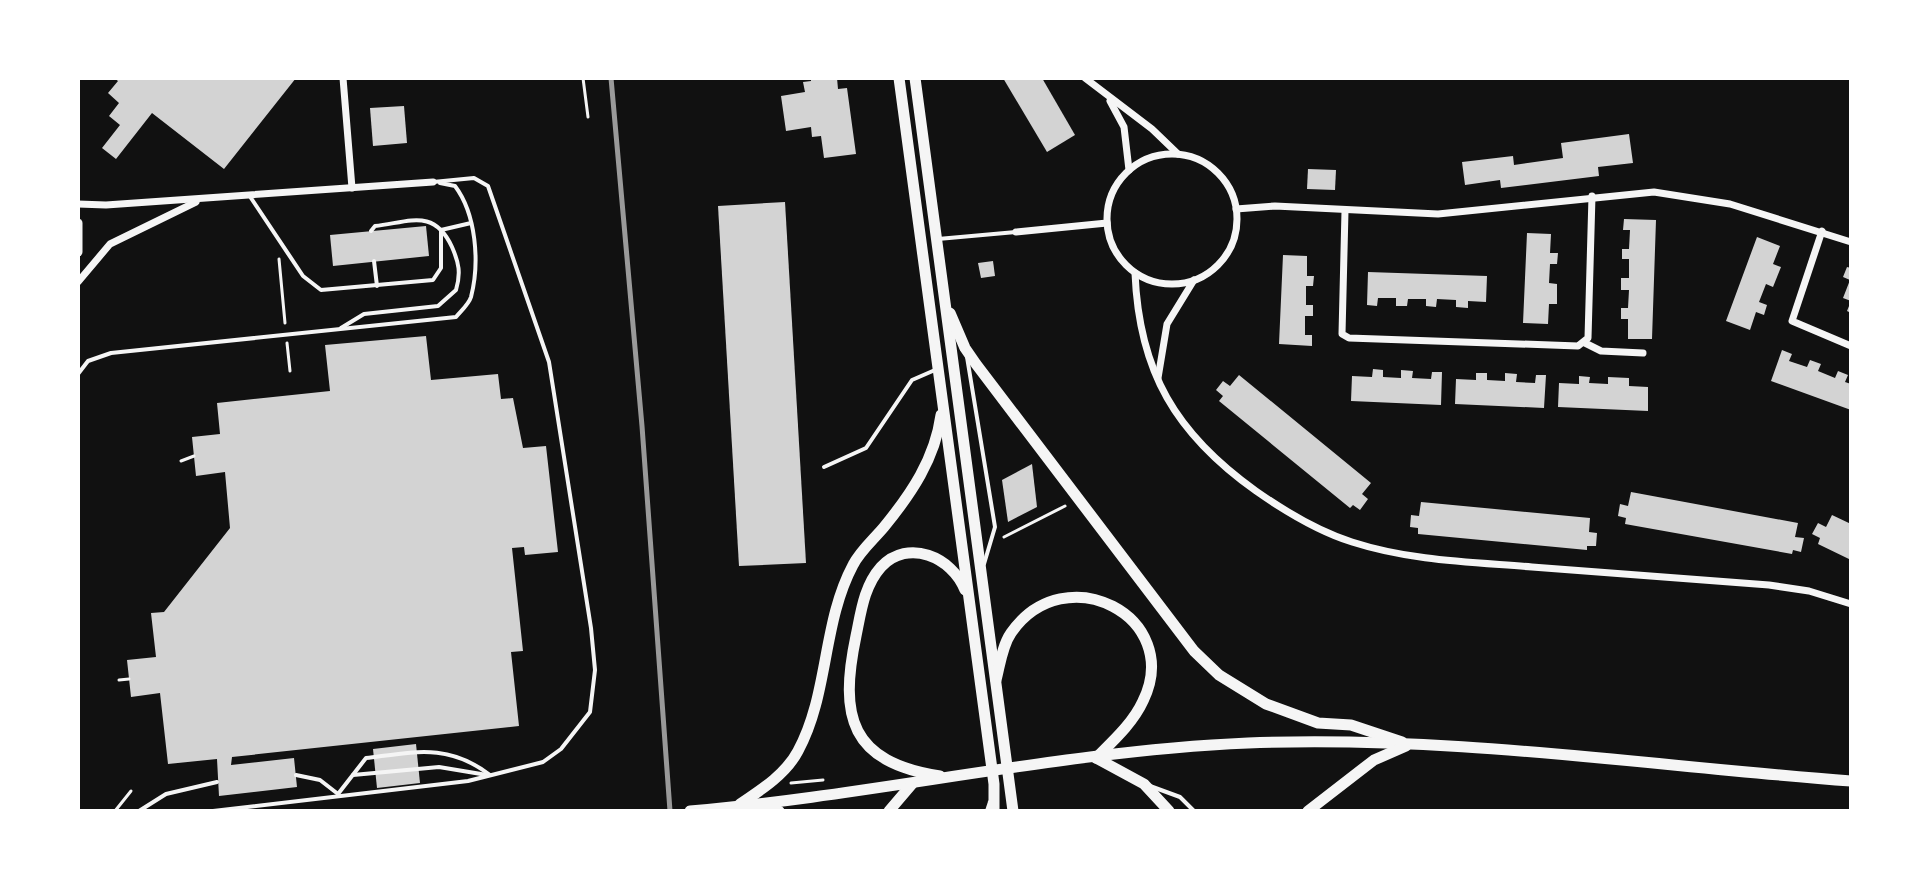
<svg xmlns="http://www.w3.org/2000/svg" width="1929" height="889" font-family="'Fira Sans',sans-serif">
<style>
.building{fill:#d3d3d3}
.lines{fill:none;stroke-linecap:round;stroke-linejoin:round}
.path{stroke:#f5f5f5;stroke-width:3}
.service{stroke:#f5f5f5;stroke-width:4}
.minor{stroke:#f5f5f5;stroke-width:7}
.tertiary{stroke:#f5f5f5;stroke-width:9}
.primary{stroke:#f5f5f5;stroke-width:11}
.rail{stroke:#9a9a9a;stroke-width:5}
</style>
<rect width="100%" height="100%" fill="#111"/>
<g class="building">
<polygon points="114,78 296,78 224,169 152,113 116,159 102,148 120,125 109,116 119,103 108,93 118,81"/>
<polygon points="811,78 837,78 838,89 847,88 856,154 824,158 821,136 812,137 811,127 786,131 781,96 805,92 803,82 811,81"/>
<polygon points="1003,78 1042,78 1075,135 1047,152"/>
<polygon points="404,106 407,143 373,146 370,108"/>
<polygon points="1629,134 1633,163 1598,167 1599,176 1501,188 1500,180 1465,185 1462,162 1513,156 1514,165 1563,158 1561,143"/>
<polygon points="1308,169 1336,170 1335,190 1307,189"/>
<polygon points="785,202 806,563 739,566 718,206"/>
<polygon points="1624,219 1656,220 1652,339 1628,339 1628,319 1621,319 1621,308 1628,308 1629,290 1621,290 1621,278 1629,278 1629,259 1622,259 1622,249 1629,249 1630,230 1623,230"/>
<polygon points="426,226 429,256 333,266 330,235"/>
<polygon points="1527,233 1551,234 1550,253 1558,253 1557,264 1550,264 1549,283 1557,284 1557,304 1549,304 1548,324 1523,323"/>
<polygon points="1757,237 1780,246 1773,264 1781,267 1773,287 1766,284 1759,302 1767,305 1764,315 1756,312 1750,330 1726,321"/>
<polygon points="1283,255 1307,256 1307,276 1314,276 1313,286 1306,286 1306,305 1313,305 1313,316 1305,316 1305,335 1312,335 1312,346 1279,344"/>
<polygon points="993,261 995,276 981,278 978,263"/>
<polygon points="1847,267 1851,268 1851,313 1847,311 1851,301 1843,298 1850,280 1843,277"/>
<polygon points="1368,272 1487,276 1486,302 1468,301 1468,308 1456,307 1456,300 1437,299 1436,307 1426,306 1426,299 1408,299 1407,306 1396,306 1396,298 1378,298 1377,306 1367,305"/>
<polygon points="426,336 431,380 498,374 501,399 513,398 523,448 546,446 558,552 525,555 524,547 512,548 523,651 511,652 519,726 232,757 231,765 294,758 297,787 219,796 217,759 168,764 160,693 131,697 127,660 156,657 151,613 164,612 230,528 225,472 196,476 192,437 220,434 217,403 330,391 325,345"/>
<polygon points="1782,350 1792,354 1789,361 1807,367 1810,360 1821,364 1818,371 1835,378 1838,371 1848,375 1845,382 1851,384 1851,410 1771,381"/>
<polygon points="1373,369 1383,370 1383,377 1401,378 1401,370 1413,371 1412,378 1431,379 1432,372 1442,372 1441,405 1351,401 1352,376 1372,377"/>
<polygon points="1476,373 1487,373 1487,380 1505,381 1505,373 1517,374 1516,382 1535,383 1536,375 1546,375 1544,408 1455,404 1456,379 1476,380"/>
<polygon points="1239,375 1371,483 1362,494 1368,499 1360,510 1353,505 1350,508 1219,401 1223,396 1216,390 1223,381 1230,386"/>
<polygon points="1579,376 1590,377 1589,383 1608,384 1608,377 1629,378 1629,386 1648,387 1648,411 1558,407 1559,383 1579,384"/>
<polygon points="1032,464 1037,507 1008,522 1002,480"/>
<polygon points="1631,492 1798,523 1795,537 1804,538 1801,552 1793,550 1792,554 1625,524 1626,518 1618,516 1620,504 1628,506"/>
<polygon points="1421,502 1590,518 1589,532 1597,533 1596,546 1587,546 1587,550 1418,534 1418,528 1410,527 1411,515 1419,516"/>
<polygon points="1832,515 1851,524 1851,560 1818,544 1820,538 1812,534 1818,523 1826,527"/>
<polygon points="416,744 420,783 377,788 373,749"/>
</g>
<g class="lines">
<g class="path">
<polyline points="583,78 588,117"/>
<polyline points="279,259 285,323"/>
<polyline points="287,343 290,371"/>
<polyline points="181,461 194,456"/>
<polyline points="1004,537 1065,506"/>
<polyline points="119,680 129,679"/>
<polyline points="791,783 823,780"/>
<polyline points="115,811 131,791"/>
</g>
<g class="service">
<polyline points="249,195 303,276 321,290 433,280 441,268 441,230 471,223"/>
<polyline points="938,239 1016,232"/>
<polyline points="374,261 377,286"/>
<path d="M341 328 364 314 438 306 456 290C461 273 459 263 452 247 434 208 410 222 375 226L371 231"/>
<polyline points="967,357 995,527 984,564"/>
<path d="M78 374 88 361 111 353 456 317C461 311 469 304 471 297 480 262 476 214 455 186L440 183"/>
<polyline points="824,467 866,448 912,380 935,370"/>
<path d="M296 775 320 780 338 794 366 758C415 752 448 743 490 775"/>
<polyline points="353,775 439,767 487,775"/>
<polyline points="1150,786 1180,797 1194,811"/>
<polyline points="139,811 166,794 217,782"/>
<polyline points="213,811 468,781 543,762 561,749 590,712 595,670 591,628 549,362 488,186 474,178 433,182"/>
<polyline points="987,811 990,802"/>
</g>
<g class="minor">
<polyline points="343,78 352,188"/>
<polyline points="1085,78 1152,129 1178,154"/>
<polyline points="1110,101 1124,127 1129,170"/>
<circle cx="1172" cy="219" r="65"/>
<polyline points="78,204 106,205 433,182"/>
<polyline points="1236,209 1275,206 1438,214 1654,192 1730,204 1851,242"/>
<polyline points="1345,211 1342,334 1349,338 1578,346 1588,338 1592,196"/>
<polyline points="1822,231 1792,321 1851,346"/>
<polyline points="1016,232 1107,223"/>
<path d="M1135 273C1139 372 1176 434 1256 491 1286 512 1317 531 1352 542 1411 561 1471 562 1532 567 1611 573 1690 579 1769 585L1809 591 1851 604"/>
<polyline points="78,282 110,244 196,202"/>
<polyline points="1585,343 1601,351 1643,353"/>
<polyline points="1158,378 1167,324 1194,280"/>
</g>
<polyline class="tertiary" points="78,223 78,252"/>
<g class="primary">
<polyline points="899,78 994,784 994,811"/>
<polyline points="915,78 1013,811"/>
<polyline points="950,313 965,348 976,364 1194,651 1219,675 1266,704 1318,723 1351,725 1402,742"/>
<path d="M996 680C1000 665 1002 646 1011 633 1065 555 1184 617 1143 701 1133 723 1113 741 1096 758"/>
<polyline points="1096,758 1144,784 1169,811"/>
<path d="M940 776C850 762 839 717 856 636 861 612 864 586 881 567 908 538 952 557 965 590"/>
<path d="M740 804C761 790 786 774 798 751 829 694 822 623 853 565 860 551 874 539 884 527 911 494 935 459 941 415"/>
<polyline points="759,806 779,811"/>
<path d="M690 811C876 795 1061 751 1248 743 1450 735 1650 766 1851 781"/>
<polyline points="889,811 912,784"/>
<polyline points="1308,811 1374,760 1406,746"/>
</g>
<polyline class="rail" points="611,78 642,426 670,811"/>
</g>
<rect width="1929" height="889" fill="none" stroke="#ffffff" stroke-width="160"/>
</svg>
